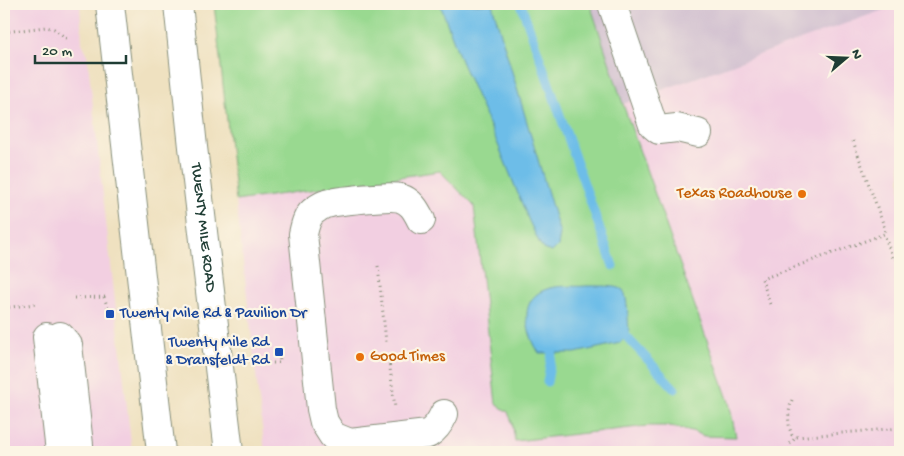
<svg xmlns="http://www.w3.org/2000/svg" width="904" height="456" font-family="'Gochi Hand',sans-serif">
<style>
.built{fill:#f2cfe1}
.industrial{fill:#cfbdcf}
.green{fill:#99d990;stroke:#5c8b62}
.water{fill:#6dbde8;stroke:#467d8e}
.lines{fill:none;stroke-linecap:round;stroke-linejoin:round}
.stream{stroke:#6dbde8;stroke-width:9}
.minor-casing{stroke:#878f7a;stroke-width:30}
.major-casing{stroke:#878f7a;stroke-width:30}
.path{stroke:#878f7a;stroke-width:3;stroke-dasharray:1 4;stroke-linecap:butt}
.minor{stroke:#fff;stroke-width:28}
.major{stroke:#fff;stroke-width:28}
.food-dot{fill:#e8710a;stroke:#fcf5e5;stroke-width:2}
.transit-dot{fill:#1a4fb4;stroke:#fcf5e5;stroke-width:2}
.labels{text-anchor:middle;dominant-baseline:central;stroke-width:4.5;stroke-linejoin:round;paint-order:stroke}
.food-label{font-size:16px;fill:#c56008;stroke:#fcf5e5;text-anchor:end}
.street-label{font-size:16px;fill:#1f3d34;stroke:#fcf5e5}
.transit-label{font-size:16px;fill:#164399;stroke:#fcf5e5;text-anchor:start}
</style>
<rect width="100%" height="100%" fill="#fcf5e5"/>
<filter id="ink" filterUnits="userSpaceOnUse"><feTurbulence type="fractalNoise" baseFrequency=".02" numOctaves="2"/><feDisplacementMap in="SourceGraphic" scale="10" xChannelSelector="R" yChannelSelector="G"/><feConvolveMatrix kernelMatrix="1 2 1 2 8 2 1 2 1" color-interpolation-filters="sRGB"/></filter>
<filter id="wash" filterUnits="userSpaceOnUse"><feTurbulence type="fractalNoise" baseFrequency=".0096" numOctaves="4" result="noise"/><feDisplacementMap in="SourceGraphic" scale="20" xChannelSelector="R" yChannelSelector="G"/><feGaussianBlur stdDeviation="1.12" result="paint"/><feColorMatrix in="noise" values="0 0 0 0 0 0 0 0 0 0 0 0 0 0 0 0 0 1.4 0 .05"/><feComposite in="paint" operator="in"/></filter>
<g filter="url(#wash)">
<rect width="100%" height="100%" fill="#efe1c0"/>
<g class="built">
<polygon points="4,4 80,4 82,43 87,53 132,452 4,452"/>
<polygon points="897,4 900,4 900,452 265,452 236,201 441,171 474,206 496,404 508,412 512,422 516,441 648,426 670,426 689,429 704,436 735,437 729,402 623,104"/>
</g>
<polygon class="industrial" points="590,4 897,4 897,5 623,104"/>
<polygon class="green" points="214,4 590,4 623,104 729,402 736,437 704,436 692,431 670,426 648,426 515,441 512,422 508,412 496,404 474,206 440,171 236,201"/>
<g class="water">
<polygon points="440,4 492,4 560,234 558,246 552,252 545,250 540,244 529,221 497,142 461,61"/>
<path d="M586 286C594 286 618 285 623 290 628 297 628 322 629 331L620 343 575 353H539C525 330 517 297 550 288 560 285 576 287 586 286Z"/>
</g>
<g class="lines">
<g class="stream">
<polyline points="521,4 613,266"/>
<polyline points="616,329 622,332 675,389"/>
<polyline points="547,382 554,342"/>
</g>
</g>
</g>
<g filter="url(#ink)">
<g class="lines">
<g class="minor-casing">
<g id="minor">
<polyline points="612,4 653,125 659,130 677,128 698,133"/>
<path d="M421 220C416 210 411 201 400 198 390 195 336 201 326 204 322 205 318 208 315 210 307 215 305 225 303 234L321 409 324 422 333 436 350 443 428 434C436 429 440 423 444 414"/>
<polyline points="60,336 68,345 79,445 78,452"/>
<polyline points="47,337 60,452"/>
</g>
</g>
<g class="major-casing">
<g id="major">
<polyline points="110,4 161,452"/>
<path id="s1" d="M178 4 193 147 229 452"/>
</g>
</g>
<g class="path">
<polyline points="4,32 46,27 54,29 67,39"/>
<polyline points="853,141 885,229 884,234"/>
<polyline points="378,266 386,342"/>
<polyline points="74,298 104,297 110,314"/>
<polyline points="770,304 762,279 884,234 893,259 899,256"/>
<polyline points="4,308 35,304"/>
<polyline points="389,360 395,408"/>
<polyline points="268,363 280,363 279,352"/>
<path d="M792 400C788 411 787 424 792 435L796 437"/>
<polyline points="790,444 796,437 900,428"/>
</g>
<use href="#minor" class="minor"/>
<use href="#major" class="major"/>
</g>
</g>
<g class="food-dot">
<circle cx="802" cy="194" r="5"/>
<circle cx="360" cy="357" r="5"/>
</g>
<g class="transit-dot">
<rect x="105" y="309" width="10" height="10" rx="2.5"/>
<rect x="274" y="347" width="10" height="10" rx="2.5"/>
</g>
<g class="labels">
<g class="food-label">
<text x="792" y="194">Texas Roadhouse</text>
<text x="370" y="357" text-anchor="start">Good Times</text>
</g>
<g class="street-label">
<text stroke="none"><textPath href="#s1" startOffset="225">TWENTY MILE ROAD</textPath></text>
</g>
<g class="transit-label">
<text x="120" y="314">Twenty Mile Rd &amp; Pavilion Dr</text>
<text x="269" y="343" text-anchor="end">Twenty Mile Rd<tspan x="269" dy="18">&amp; Dransfeldt Rd</tspan></text>
</g>
</g>
<rect width="904" height="456" fill="none" stroke="#fcf5e5" stroke-width="20"/>
<g transform="translate(846 58) rotate(71)" stroke="#fcf5e5" stroke-width="4" paint-order="stroke">
<path d="M0-4L9 19L0 12L-9 19Z" fill="#1f3d34"/>
<text y="-8" font-size="14" font-weight="bold" text-anchor="middle" fill="#1f3d34">N</text>
</g>
<path d="M35 55v8h91v-8" fill="none" stroke="#1f3d34" stroke-width="2.5"/>
<text x="42" y="55" font-size="15" fill="#1f3d34" stroke="#fcf5e5" stroke-width="4" paint-order="stroke">20 m</text>
</svg>
